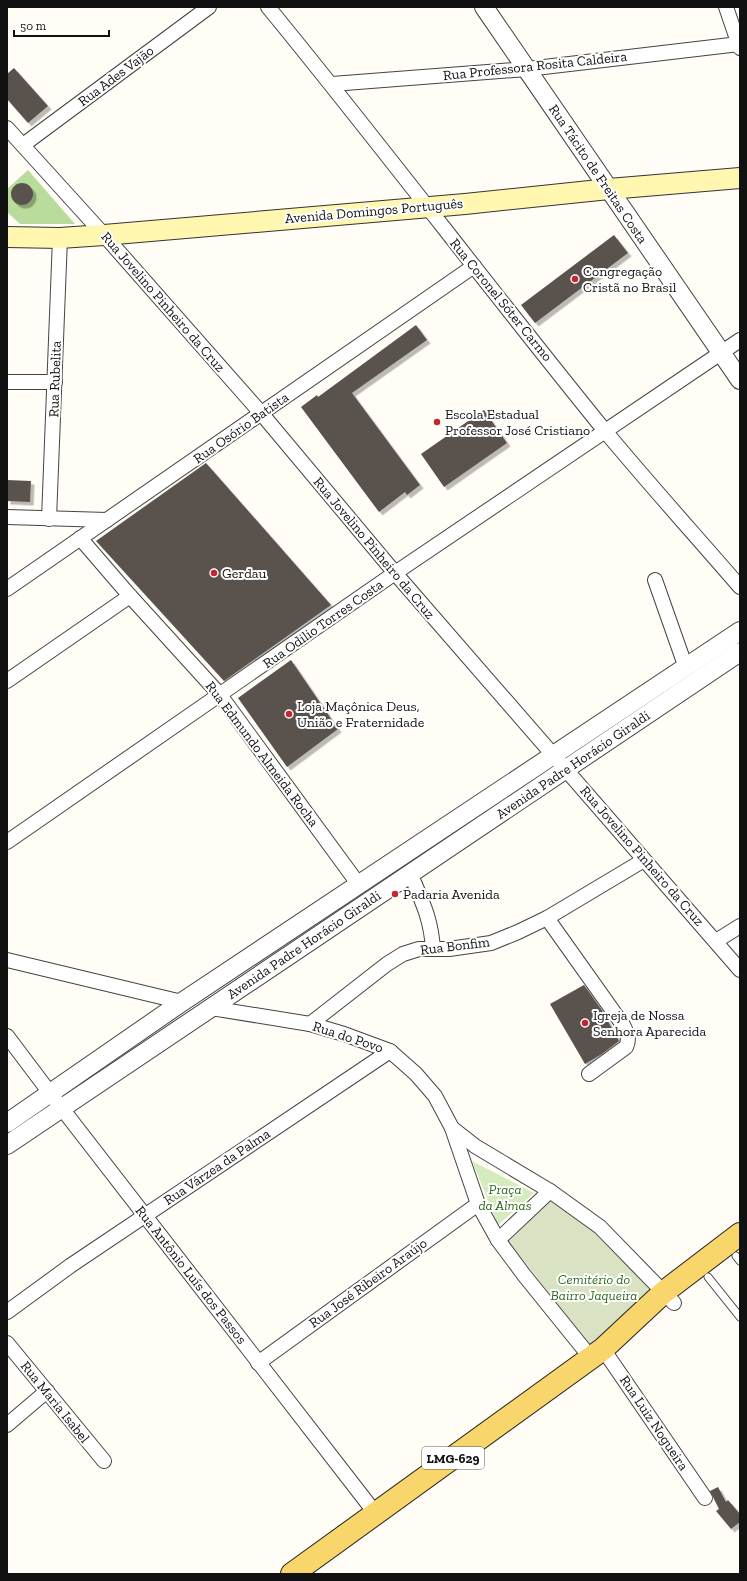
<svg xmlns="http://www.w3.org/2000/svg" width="747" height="1581" font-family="'Zilla Slab',serif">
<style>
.green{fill:#d5ebbd}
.forest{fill:#b9dc9c}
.cemetery{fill:#d9e3c4}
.building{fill:#5a524d;filter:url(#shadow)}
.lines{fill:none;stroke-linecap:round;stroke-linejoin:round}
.service-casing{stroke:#444;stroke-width:9}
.minor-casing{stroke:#444;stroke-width:16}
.tertiary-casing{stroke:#444;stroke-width:20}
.secondary-casing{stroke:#333;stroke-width:22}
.primary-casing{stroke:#222;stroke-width:24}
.service{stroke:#fff;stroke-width:7}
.minor{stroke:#fff;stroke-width:14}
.tertiary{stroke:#fff;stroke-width:18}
.secondary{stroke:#fff6b0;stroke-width:20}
.primary{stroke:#f9d66b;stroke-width:22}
.poi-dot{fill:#c4262e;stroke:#fff;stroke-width:1.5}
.labels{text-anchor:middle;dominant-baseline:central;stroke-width:4;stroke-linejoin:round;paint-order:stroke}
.shield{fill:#fff;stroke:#585858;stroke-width:1}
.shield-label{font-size:13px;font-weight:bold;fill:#111}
.street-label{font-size:14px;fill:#111;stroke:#fff}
.poi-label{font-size:14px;fill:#111;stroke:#fff;text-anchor:start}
.park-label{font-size:14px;font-style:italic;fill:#2f6b1f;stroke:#fff}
</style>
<defs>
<filter id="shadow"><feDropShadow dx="3.5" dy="3.5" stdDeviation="0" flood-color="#0004"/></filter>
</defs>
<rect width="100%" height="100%" fill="#fffdf5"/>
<polygon class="green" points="472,1161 534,1193 498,1225"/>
<polygon class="forest" points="28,170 75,224 20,224 7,212 7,189"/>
<polygon class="cemetery" points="549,1201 580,1216 653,1290 590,1346 507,1239"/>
<g class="building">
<polygon points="14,68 48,106 28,123 7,99 7,74"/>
<circle cx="22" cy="194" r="11"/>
<polygon points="614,235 628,253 535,323 521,305"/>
<polygon points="416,325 427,340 352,393 420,485 407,495 405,492 379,512 301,407 317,395 318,397"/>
<polygon points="484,410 507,443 444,487 421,454"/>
<polygon points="206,463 331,605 224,681 96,541"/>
<polygon points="7,480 31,481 30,502 7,501"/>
<polygon points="291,660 338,729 287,767 238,698"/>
<polygon points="584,985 601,1009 619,1041 602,1054 585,1064 550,1004"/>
<polygon points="718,1487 726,1502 728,1500 740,1514 740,1522 731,1529 716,1511 719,1509 710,1491"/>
</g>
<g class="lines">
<g class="service-casing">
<g id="service">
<polyline points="736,1256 740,1261"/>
<polyline points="708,1277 740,1317"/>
</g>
</g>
<g class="minor-casing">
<g id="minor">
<path d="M268 7C383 147 491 291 605 431 649 484 695 535 740 587"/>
<polyline points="726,7 740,48"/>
<polyline points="332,84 527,69 739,44"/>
<polyline points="7,128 104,235 261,413 395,573 740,970"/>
<polyline points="23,145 209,7"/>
<polyline points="7,382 55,382"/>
<polyline points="7,517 107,520"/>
<polyline points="49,519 60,238"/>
<polyline points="80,538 130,596 220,695 359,885"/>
<polyline points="655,580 686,668"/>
<polyline points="7,589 474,266"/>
<polyline points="7,681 130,596"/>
<polyline points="7,842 395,573 740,340"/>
<path d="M410 873C422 901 431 918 433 949"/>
<path d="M547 918 623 1025C627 1033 630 1039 626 1047L589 1074"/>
<polyline points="716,941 740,926"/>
<polyline points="7,960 182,1002"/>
<polyline points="211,1008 310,1024 344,1034 390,1051 416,1074 435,1096 452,1128 475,1146 550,1191 600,1227 674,1303"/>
<polyline points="310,1024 387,964 403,954 419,949 449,949 491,943 518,932 547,918 644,860"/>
<polyline points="7,1036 50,1093 376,1514"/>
<polyline points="452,1128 478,1204 498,1240 524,1275 591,1358"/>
<polyline points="498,1240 550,1191"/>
<polyline points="7,1312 70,1266 390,1051"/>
<polyline points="7,1343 104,1461"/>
<polyline points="603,1349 705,1498"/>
<polyline points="258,1363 478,1204"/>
<polyline points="7,1425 47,1391"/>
</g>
</g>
<g class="tertiary-casing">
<g id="tertiary">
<polyline points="484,7 740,380"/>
<polyline points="7,1123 182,1002 740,631"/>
<polyline points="7,1145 740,652"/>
</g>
</g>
<g class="secondary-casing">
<polyline id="secondary" points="7,237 60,238 104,235 465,204 609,189 740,178"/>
</g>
<g class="primary-casing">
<polyline id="primary" points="292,1574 603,1349 664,1292 740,1234"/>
</g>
<use href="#service" class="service"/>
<use href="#minor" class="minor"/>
<use href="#tertiary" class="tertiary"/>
<use href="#secondary" class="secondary"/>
<use href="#primary" class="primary"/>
</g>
<g class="poi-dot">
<circle cx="575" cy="279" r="4"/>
<circle cx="437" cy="422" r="4"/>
<circle cx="214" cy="573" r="4"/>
<circle cx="289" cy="714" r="4"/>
<circle cx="395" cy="894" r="4"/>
<circle cx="585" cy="1023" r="4"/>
</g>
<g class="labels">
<rect class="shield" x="422" y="1447" width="62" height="22" rx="3"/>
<g class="shield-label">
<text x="453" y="1458">LMG-629</text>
</g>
<g class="street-label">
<text transform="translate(535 66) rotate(-6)">Rua Professora Rosita Caldeira</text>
<text transform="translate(116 76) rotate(-37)">Rua Ades Vajão</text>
<text transform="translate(598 174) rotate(56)">Rua Tácito de Freitas Costa</text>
<text transform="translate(374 211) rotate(-5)">Avenida Domingos Português</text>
<text transform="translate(501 300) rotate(51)">Rua Coronel Sóter Carmo</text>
<text transform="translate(163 302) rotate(49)">Rua Jovelino Pinheiro da Cruz</text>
<text transform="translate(55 379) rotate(-88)">Rua Rubelita</text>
<text transform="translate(241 428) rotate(-35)">Rua Osório Batista</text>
<text transform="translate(374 548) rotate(50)">Rua Jovelino Pinheiro da Cruz</text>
<text transform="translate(323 624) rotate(-35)">Rua Odilio Torres Costa</text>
<text transform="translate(262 754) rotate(53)">Rua Edmundo Almeida Rocha</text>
<text transform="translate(573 765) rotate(-34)">Avenida Padre Horácio Giraldi</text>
<text transform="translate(642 856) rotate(49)">Rua Jovelino Pinheiro da Cruz</text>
<text transform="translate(304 945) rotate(-34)">Avenida Padre Horácio Giraldi</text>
<text transform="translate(455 946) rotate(-7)">Rua Bonfim</text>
<text transform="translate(348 1037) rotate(18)">Rua do Povo</text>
<text transform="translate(217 1167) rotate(-34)">Rua Várzea da Palma</text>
<text transform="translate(191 1275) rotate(52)">Rua Antônio Luís dos Passos</text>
<text transform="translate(368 1283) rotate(-36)">Rua José Ribeiro Araújo</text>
<text transform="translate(55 1402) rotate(51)">Rua Maria Isabel</text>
<text transform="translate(654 1423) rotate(56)">Rua Luiz Nogueira</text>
</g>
<g class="poi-label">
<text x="583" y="271">Congregação<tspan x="583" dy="16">Cristã no Brasil</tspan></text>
<text x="445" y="414">Escola Estadual<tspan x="445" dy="16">Professor José Cristiano</tspan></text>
<text x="222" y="573">Gerdau</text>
<text x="297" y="706">Loja Maçônica Deus,<tspan x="297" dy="16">União e Fraternidade</tspan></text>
<text x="403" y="894">Padaria Avenida</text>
<text x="593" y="1015">Igreja de Nossa<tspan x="593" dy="16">Senhora Aparecida</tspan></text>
</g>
<g class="park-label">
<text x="505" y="1189">Praça<tspan x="505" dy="16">da Almas</tspan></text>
<text x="594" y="1279">Cemitério do<tspan x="594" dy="16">Bairro Jaqueira</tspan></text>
</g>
</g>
<rect width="747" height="1581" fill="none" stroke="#111111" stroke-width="16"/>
<path d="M14 30v6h95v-6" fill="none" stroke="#111111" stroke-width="2"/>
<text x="20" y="30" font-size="12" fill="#111111" stroke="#ffffff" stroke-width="3" paint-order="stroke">50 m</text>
</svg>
